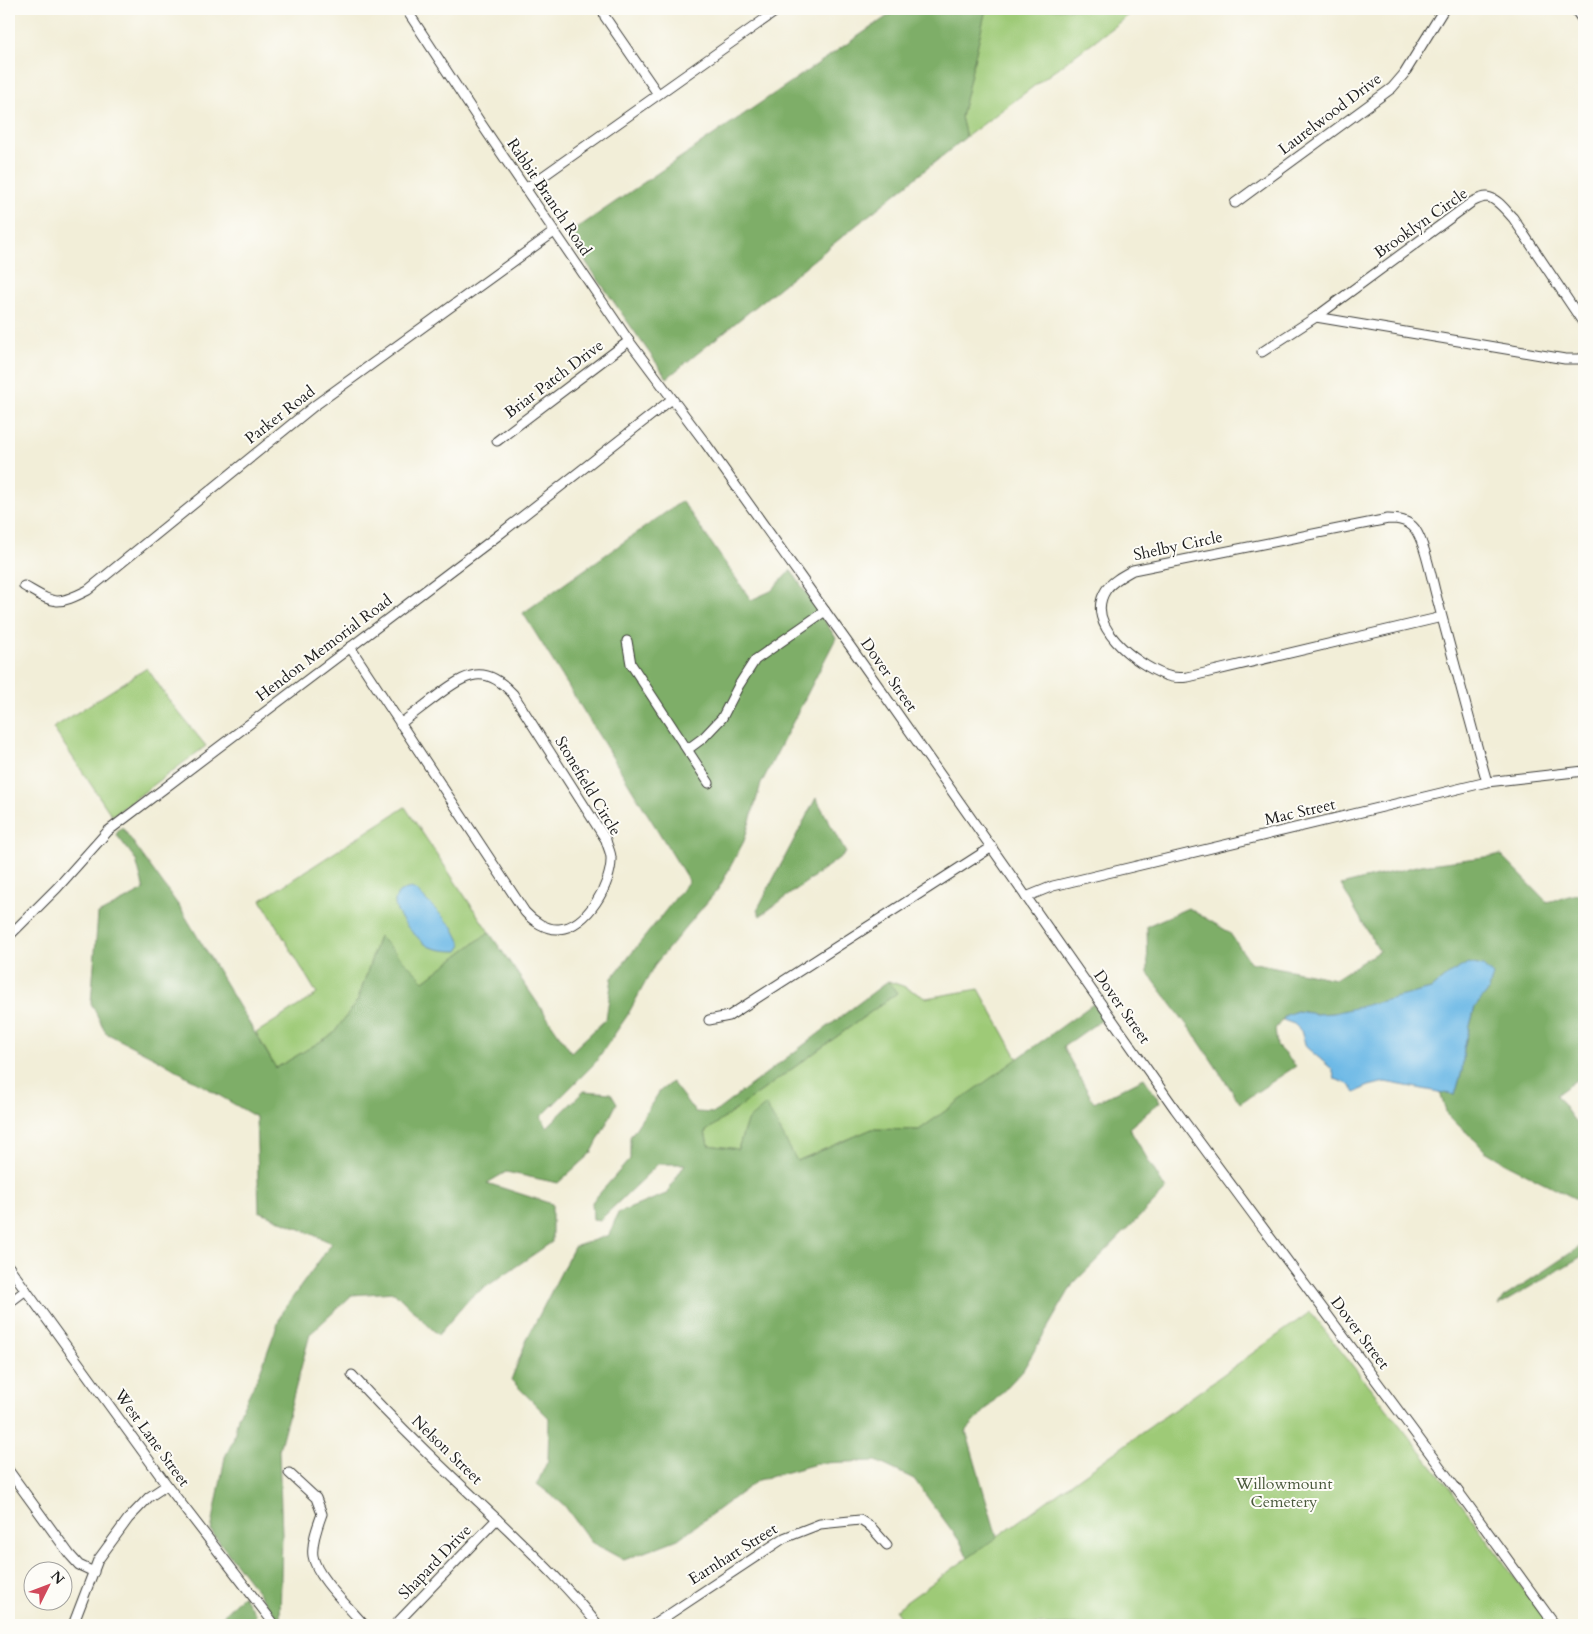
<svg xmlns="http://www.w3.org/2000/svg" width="1593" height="1634" font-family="Cardo,serif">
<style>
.green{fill:#9eca77;stroke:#5d734a}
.forest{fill:#7eae68;stroke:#4d6542}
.water{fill:#6db9e6;stroke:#446a81}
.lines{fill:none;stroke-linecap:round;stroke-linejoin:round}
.minor-casing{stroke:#3c3c38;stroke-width:11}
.minor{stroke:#fff;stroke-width:9}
.labels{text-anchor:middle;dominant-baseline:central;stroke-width:4;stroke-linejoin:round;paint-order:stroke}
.street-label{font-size:16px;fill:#1c1c1c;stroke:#fdfcf7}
.park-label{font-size:16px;fill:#4a593c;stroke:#fdfcf7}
</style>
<rect width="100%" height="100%" fill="#fdfcf7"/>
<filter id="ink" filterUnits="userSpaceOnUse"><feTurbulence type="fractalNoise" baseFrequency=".02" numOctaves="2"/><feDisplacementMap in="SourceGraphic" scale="10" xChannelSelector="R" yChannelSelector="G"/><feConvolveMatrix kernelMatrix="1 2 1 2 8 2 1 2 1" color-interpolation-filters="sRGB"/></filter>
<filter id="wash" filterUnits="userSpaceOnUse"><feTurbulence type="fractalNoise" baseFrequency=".0096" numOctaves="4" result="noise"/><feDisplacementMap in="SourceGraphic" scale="20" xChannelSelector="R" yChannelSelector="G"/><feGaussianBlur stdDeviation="1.12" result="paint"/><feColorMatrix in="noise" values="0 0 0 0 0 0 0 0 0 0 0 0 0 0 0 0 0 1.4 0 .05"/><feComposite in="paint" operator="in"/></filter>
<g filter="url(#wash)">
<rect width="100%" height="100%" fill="#f2eed8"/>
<g class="green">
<polygon points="986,9 1137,9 966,137 961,117"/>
<polygon points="147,668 171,703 206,746 112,816 53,728"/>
<polygon points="405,807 489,932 424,981 379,936 358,1000 333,1034 276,1068 256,1033 317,994 261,900"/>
<polygon points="888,981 903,986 926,998 979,989 1018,1059 919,1130 872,1129 797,1161 747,1121 738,1149 708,1145 705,1132 897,993"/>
<polygon points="1310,1312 1452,1491 1549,1625 906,1625 895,1610"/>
</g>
<g class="forest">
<polygon points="898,9 986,9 961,117 966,137 667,378 567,235"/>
<polygon points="682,501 751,600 771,591 791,570 836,638 761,784 744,841 719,888 656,963 627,1016 594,1064 541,1117 547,1127 584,1091 611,1093 617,1103 592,1152 558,1183 506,1172 487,1183 552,1204 552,1242 471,1297 438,1335 394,1292 352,1295 310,1334 279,1450 282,1535 280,1621 211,1531 225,1457 233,1441 238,1417 260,1372 282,1312 332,1243 259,1211 256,1117 157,1059 106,1033 91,1003 98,914 144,890 136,860 116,834 122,827 181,909 276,1068 333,1034 358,1000 379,936 424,981 489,932 571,1052 606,1019 612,978 689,881 523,613"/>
<polygon points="816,798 846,853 760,916 757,910"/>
<polygon points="1501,855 1547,902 1584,892 1584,1074 1556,1095 1584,1134 1584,1203 1507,1164 1485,1151 1476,1141 1447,1115 1440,1091 1455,1095 1462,1071 1464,1048 1475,1007 1489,990 1449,974 1431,989 1405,997 1334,1013 1316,1014 1297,1011 1286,1015 1275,1029 1277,1046 1296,1066 1240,1103 1196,1037 1148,973 1147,926 1188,908 1229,932 1250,962 1335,979 1379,951 1341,885 1421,865"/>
<polygon points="888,981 897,993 705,1132 708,1145 738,1149 747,1121 766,1105 797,1161 872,1129 919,1130 1093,1004 1104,1018 1063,1047 1094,1103 1144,1078 1160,1102 1129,1128 1166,1190 1073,1284 1023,1370 966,1431 997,1537 968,1558 961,1543 914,1479 876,1461 820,1463 758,1480 678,1539 624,1560 591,1542 564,1505 537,1484 548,1460 549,1418 511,1380 527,1339 574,1247 609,1235 618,1213 666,1194 685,1164 658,1164 600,1220 593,1219 592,1202 630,1159 630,1137 660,1091 672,1082 695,1112 714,1113"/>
<polygon points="1584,1244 1584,1255 1498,1306 1503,1298"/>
<polygon points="243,1595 256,1615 250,1625 214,1625"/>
</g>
<g class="water">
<path d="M411 888 417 891 453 927 462 945 458 951C450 951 438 950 430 947 423 944 418 937 412 932 400 919 381 894 411 888Z"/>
<polygon points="1468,963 1483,966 1493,975 1489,990 1475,1007 1464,1048 1462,1071 1455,1095 1385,1082 1369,1086 1355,1092 1348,1084 1335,1079 1332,1069 1306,1047 1301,1031 1294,1024 1283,1020 1286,1015 1297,1011 1316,1014 1334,1013 1431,989 1449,974"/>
</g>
</g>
<g filter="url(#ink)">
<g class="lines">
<g class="minor-casing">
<g id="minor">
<polyline points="406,9 480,122 629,341 706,444 850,646 1175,1109 1466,1502 1555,1625"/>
<polyline points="607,9 604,13 605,17 658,94"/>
<polyline points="1575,9 1584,22"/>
<polyline points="525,189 779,9"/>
<polyline points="1235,203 1392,88 1404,74 1444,9"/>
<polyline points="1316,317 1565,359 1579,359 1584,357"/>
<path d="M1262 352 1316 317 1472 202C1476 200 1483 197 1487 197 1497 198 1506 211 1513 218L1584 324"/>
<polyline points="497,441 629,341"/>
<path d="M24 586C54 603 55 607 88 590L314 406 554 232"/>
<path d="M1442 617 1188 677C1180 678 1172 678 1165 675 1136 664 1083 625 1106 590 1112 581 1124 575 1133 570L1388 519C1398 519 1408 520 1415 529 1426 545 1432 582 1438 602 1454 662 1470 722 1487 782"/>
<polyline points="627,641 631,664 709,783"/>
<path d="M350 647 525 912C533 921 546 930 559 929 587 927 612 884 611 858 611 852 607 846 606 840L513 694C485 663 466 674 438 695 425 705 413 714 400 724"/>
<polyline points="688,749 703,738 722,718 739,685 755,660 825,611"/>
<polyline points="1026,897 1053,886 1487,782 1584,771"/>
<polyline points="9,936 57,888 108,831 496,537 672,399"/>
<polyline points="709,1020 729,1016 992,847"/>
<polyline points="9,1267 167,1485 275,1625"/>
<polyline points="9,1303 26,1290"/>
<path d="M352 1375C398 1426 448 1473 498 1520 533 1554 568 1587 598 1625"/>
<polyline points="9,1471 70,1555 79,1565 94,1572"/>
<path d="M289 1473 316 1498 322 1514C318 1525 311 1543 313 1556 316 1577 350 1608 364 1625"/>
<polyline points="73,1625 98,1560 128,1519 149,1497 167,1485"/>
<polyline points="395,1625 497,1519"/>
<polyline points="653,1625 784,1538 820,1524 860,1520 871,1527 887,1545"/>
</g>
</g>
<use href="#minor" class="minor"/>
</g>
</g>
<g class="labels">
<g class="street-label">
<text transform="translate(1330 114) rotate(-37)">Laurelwood Drive</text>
<text transform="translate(549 197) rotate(56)">Rabbit Branch Road</text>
<text transform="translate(1421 223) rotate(-35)">Brooklyn Circle</text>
<text transform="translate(554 379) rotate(-37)">Briar Patch Drive</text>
<text transform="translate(280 415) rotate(-38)">Parker Road</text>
<text transform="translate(1178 546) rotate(-12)">Shelby Circle</text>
<text transform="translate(324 648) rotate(-37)">Hendon Memorial Road</text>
<text transform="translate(889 675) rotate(55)">Dover Street</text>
<text transform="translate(588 786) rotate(59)">Stonefield Circle</text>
<text transform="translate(1300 812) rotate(-13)">Mac Street</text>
<text transform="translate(1122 1007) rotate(55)">Dover Street</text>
<text transform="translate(1360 1333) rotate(53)">Dover Street</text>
<text transform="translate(152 1438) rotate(54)">West Lane Street</text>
<text transform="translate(447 1450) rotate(44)">Nelson Street</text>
<text transform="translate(733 1554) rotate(-32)">Earnhart Street</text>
<text transform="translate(435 1562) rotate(-46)">Shapard Drive</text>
</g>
<g class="park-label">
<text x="1284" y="1484">Willowmount<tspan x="1284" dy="18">Cemetery</tspan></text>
</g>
</g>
<rect width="1593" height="1634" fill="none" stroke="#fdfcf7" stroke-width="30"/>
<g transform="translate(48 1586) rotate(48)"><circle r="24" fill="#fdfcf7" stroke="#a3a29f"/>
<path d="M0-4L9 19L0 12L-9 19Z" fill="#d1495b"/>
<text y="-8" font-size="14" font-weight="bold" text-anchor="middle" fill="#1c1c1c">N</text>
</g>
</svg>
